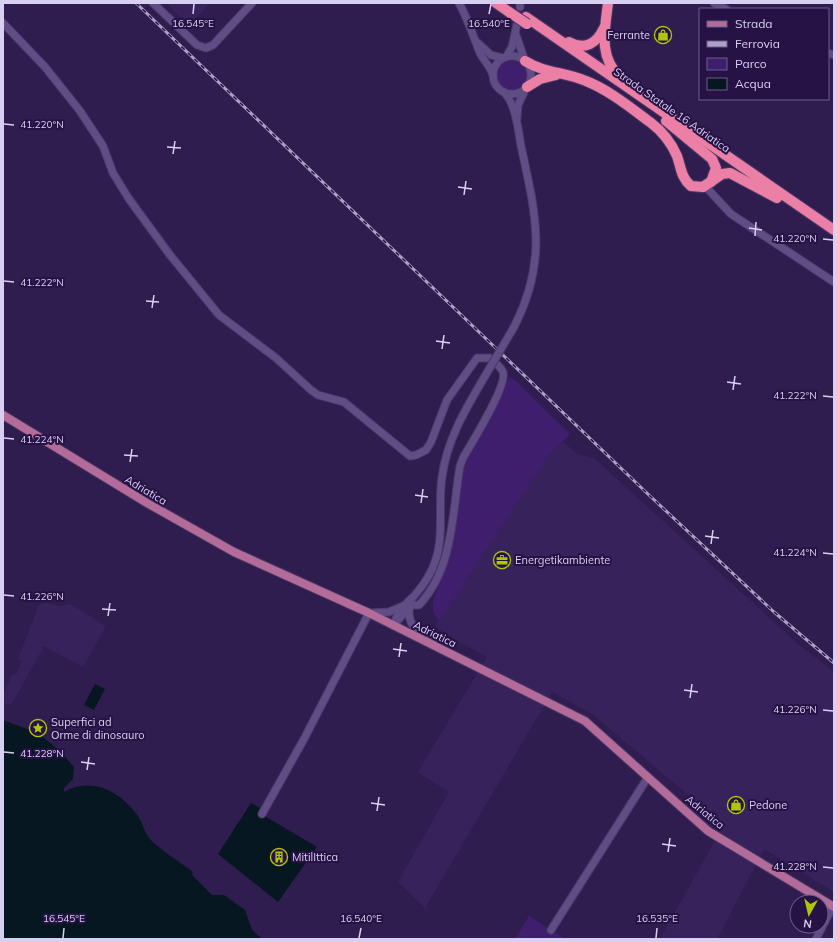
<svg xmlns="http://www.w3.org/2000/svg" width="837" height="942" font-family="Mulish,sans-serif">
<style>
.built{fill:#38225c}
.green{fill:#3f1e6e}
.water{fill:#071722}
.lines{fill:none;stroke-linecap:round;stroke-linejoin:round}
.minor-casing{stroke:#4b3865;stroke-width:9}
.major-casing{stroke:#4b3865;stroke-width:10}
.highway-casing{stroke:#4b3865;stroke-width:12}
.minor{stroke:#604d85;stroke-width:7}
.major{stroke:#b36b99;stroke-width:8}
.highway{stroke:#eb7fa6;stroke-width:10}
.rail-casing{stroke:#aca1c6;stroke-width:3}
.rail{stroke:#261245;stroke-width:1.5;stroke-dasharray:4.5;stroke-linecap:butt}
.minor-bridge-casing{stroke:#4b3865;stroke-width:9;stroke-linecap:butt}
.highway-bridge-casing{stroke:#4b3865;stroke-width:12;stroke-linecap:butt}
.minor-bridge{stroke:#604d85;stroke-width:7}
.highway-bridge{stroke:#eb7fa6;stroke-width:10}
.ticks{fill:none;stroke:#d8d0f0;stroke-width:1.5}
.labels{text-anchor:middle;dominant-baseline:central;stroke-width:4;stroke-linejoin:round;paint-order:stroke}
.poi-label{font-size:11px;fill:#d8d0f0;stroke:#261245;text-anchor:start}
.street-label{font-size:11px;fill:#d8d0f0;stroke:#261245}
.ticks-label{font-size:10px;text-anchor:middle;fill:#d8d0f0;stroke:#261245;stroke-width:4;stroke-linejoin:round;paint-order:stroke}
</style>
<rect width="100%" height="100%" fill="#301d50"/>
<g class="built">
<polygon points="166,3 210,3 189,25"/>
<polygon points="563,442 578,454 594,458 798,644 834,672 834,892 764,849 717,939 660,939 724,825 591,713 552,692 425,908 398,882 449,792 418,772 487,657 456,640 435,626 547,457"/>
<polygon points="46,603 61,606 70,604 106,626 83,667 44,646 11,705 3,703 3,696 12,674 16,675 22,661 18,659 39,605"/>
</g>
<g class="green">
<circle cx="512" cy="75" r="15"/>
<polygon points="509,377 517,382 570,434 547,457 439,621 433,611 433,601 449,558 461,475 466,459 505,387"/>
<polygon points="529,916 565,939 515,939"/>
</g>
<g class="water">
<polygon points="95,684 105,689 94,710 84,705"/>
<path d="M3 720 38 733 60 751 74 767 73 779 64 788V792C92 776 121 792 138 816 143 823 144 832 149 838 156 847 183 864 193 872L192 875 212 895H224L245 910 252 930 262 939H3Z"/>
<polygon points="251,803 262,809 263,815 317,847 278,902 218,854"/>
</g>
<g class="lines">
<g class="minor-casing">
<g id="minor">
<polyline points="153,3 197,45 206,48 213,45 252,3"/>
<path d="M459 3C468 19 473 36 480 53 484 61 490 66 493 75"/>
<polyline points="714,3 726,9"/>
<polyline points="520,7 520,3"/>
<path d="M3 23 45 67 80 111 103 146 113 173 129 199 170 255 219 315 276 358 311 390 318 395 344 402 410 456 416 455 426 450 431 442 447 400 477 358H490C494 362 501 367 503 372 508 385 471 444 463 458L460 466C452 513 454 568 419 605H410"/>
<polyline points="516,35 525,61"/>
<polyline points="478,43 491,55 503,58"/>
<polyline points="828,53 834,55"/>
<circle cx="512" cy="75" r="19"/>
<polyline points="506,57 512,47 517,24"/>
<path d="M504 92C516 105 518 129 521 146 536 215 548 261 514 327"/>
<polyline points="517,118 518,105 526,88"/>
<polyline points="705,186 731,214 834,282"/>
<path d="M410 605C405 625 419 633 433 642"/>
<polyline points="394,625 409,607"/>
<path d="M394 626C396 612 405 605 414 596 423 586 432 572 436 559 444 535 438 503 442 477 447 438 468 405 488 371"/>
<polyline points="262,814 304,739 369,613 389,612 403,606"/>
<polyline points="551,930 648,777"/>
<polyline points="816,939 833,906"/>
</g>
</g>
<g class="major-casing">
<polyline id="major" points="3,415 147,503 234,552 369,613 585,721 708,831 834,907"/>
</g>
<g class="highway-casing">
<g id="highway">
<polyline points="496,3 509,12"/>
<path d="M608 3C605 29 598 57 620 77"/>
<polyline points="526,17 834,230"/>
<path d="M569 42C585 51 597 43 604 28"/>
<path d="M525 61C544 73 565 72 586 81 609 90 631 108 650 122 662 131 671 142 677 156 681 167 681 178 691 186L703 187 722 174 730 173 777 198"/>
<polyline points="527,87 540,79 556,75"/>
<polyline points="666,121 712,159 716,168 711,182"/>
</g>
</g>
<use href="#minor" class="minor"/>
<use href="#major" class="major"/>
<use href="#highway" class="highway"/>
<g class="rail-casing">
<polyline id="rail" points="136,3 650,496 774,612 834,663"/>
</g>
<use href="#rail" class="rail"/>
<g class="minor-bridge-casing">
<polyline id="minor-bridge" points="488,371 514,327"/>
</g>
<g class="highway-bridge-casing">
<polyline id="highway-bridge" points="509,12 527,24"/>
</g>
<use href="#minor-bridge" class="minor-bridge"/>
<use href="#highway-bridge" class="highway-bridge"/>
</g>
<path class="ticks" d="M193 14 194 4M489 14 491 4M4 124 14 125M167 147 181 148M173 154 175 141M458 187 472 189M464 195 466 181M749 228 762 230M755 236 756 222M823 239 833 240M4 281 14 282M146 301 159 302M152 308 154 295M436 341 450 343M442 349 444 335M727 382 741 384M733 390 735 376M823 396 833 397M4 438 14 439M124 455 138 456M130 462 132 449M415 495 428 497M421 503 423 489M705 536 719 538M711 544 713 530M823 553 833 554M4 595 14 596M102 609 116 610M108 616 110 603M393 649 407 651M399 657 401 643M684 690 698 692M690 698 692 684M823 710 833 711M4 752 14 753M81 762 95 764M87 770 89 757M371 803 385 805M377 811 379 797M662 844 676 846M668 852 670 838M823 867 833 868M63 938 64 928M359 938 361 928M656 938 657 928"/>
<defs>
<g id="shop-ring" transform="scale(0.9)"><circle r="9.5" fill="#261245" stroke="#aec508" stroke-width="1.5"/><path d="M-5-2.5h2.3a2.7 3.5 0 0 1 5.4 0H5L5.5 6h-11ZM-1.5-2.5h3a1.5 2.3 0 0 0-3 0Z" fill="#aec508"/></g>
<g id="office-ring" transform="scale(0.9)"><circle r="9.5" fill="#261245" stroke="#aec508" stroke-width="1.5"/><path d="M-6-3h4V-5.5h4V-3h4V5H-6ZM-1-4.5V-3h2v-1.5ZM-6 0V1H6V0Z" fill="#aec508"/></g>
<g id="sight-ring" transform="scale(0.9)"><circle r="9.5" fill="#261245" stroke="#aec508" stroke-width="1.5"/><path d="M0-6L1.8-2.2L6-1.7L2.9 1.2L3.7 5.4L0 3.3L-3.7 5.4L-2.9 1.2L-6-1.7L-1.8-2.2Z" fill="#aec508"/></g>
<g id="building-ring" transform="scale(0.9)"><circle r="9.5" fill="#261245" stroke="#aec508" stroke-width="1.5"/><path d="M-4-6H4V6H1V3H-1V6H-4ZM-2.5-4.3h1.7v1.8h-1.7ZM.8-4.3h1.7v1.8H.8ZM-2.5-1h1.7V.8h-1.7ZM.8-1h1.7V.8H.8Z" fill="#aec508"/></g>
</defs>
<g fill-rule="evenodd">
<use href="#shop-ring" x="663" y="35"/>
<use href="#office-ring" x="502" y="560"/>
<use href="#sight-ring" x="38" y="728"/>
<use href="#shop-ring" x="736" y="805"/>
<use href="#building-ring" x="279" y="857"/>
</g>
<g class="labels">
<g class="poi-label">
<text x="650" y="35" text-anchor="end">Ferrante</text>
<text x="515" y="560">Energetikambiente</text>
<text x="51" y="722">Superfici ad<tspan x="51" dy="13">Orme di dinosauro</tspan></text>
<text x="749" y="805">Pedone</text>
<text x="292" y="857">MitilIttica</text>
</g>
<g class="street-label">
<text transform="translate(672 110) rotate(35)">Strada Statale 16 Adriatica</text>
<text transform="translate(146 490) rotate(31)">Adriatica</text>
<text transform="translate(435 634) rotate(26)">Adriatica</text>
<text transform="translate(705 812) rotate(39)">Adriatica</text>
</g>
</g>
<g class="ticks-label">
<text x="193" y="27">16.545°E</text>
<text x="489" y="27">16.540°E</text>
<text x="42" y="128">41.220°N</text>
<text x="795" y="242">41.220°N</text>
<text x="42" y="286">41.222°N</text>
<text x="795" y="399">41.222°N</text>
<text x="42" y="443">41.224°N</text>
<text x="795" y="556">41.224°N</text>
<text x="42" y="600">41.226°N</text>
<text x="795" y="713">41.226°N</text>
<text x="42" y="757">41.228°N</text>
<text x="795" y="870">41.228°N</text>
<text x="64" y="922">16.545°E</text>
<text x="361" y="922">16.540°E</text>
<text x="657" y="922">16.535°E</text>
</g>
<rect width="837" height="942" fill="none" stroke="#d8d0f0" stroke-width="8"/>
<rect x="699" y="8" width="130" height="92" fill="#261245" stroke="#6d5e89"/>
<rect x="707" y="21" width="20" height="6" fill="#b36b99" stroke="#6d5e89"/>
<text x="735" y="28" font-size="12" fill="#d8d0f0">Strada</text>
<rect x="707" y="41" width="20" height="6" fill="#aca1c6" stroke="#6d5e89"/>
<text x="735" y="48" font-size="12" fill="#d8d0f0">Ferrovia</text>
<rect x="707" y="58" width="20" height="12" fill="#3f1e6e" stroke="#6d5e89"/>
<text x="735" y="68" font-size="12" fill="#d8d0f0">Parco</text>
<rect x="707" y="78" width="20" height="12" fill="#071722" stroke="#6d5e89"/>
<text x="735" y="88" font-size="12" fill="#d8d0f0">Acqua</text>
<g transform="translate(809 914) rotate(188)"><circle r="19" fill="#261245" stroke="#6d5e89"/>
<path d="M0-3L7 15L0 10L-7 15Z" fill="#aec508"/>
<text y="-6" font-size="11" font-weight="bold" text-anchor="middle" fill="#d8d0f0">N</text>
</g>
</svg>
